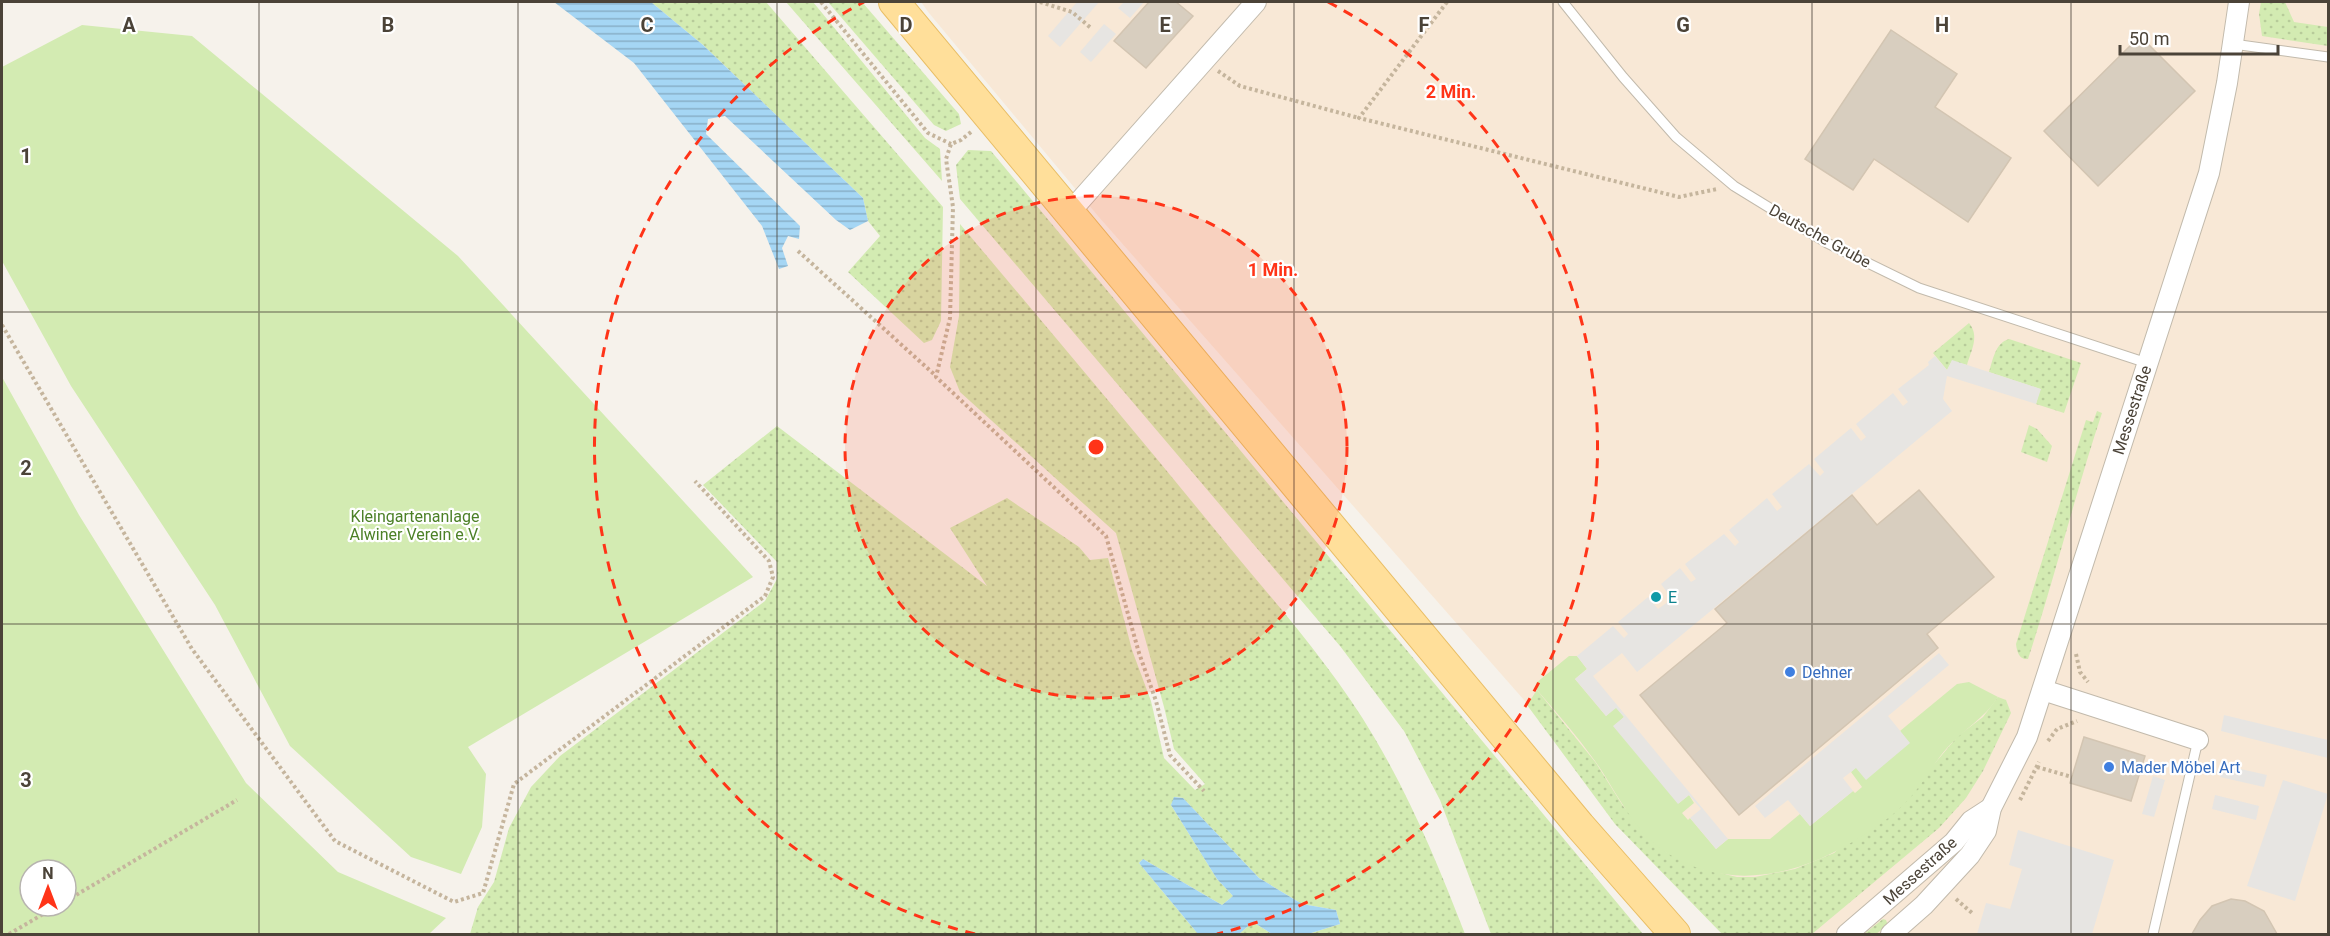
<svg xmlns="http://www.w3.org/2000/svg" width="2330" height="936" font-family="Roboto,sans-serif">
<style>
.commercial{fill:#f8e8d6}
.grass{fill:url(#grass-dots)}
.garden{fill:#d3ebb2;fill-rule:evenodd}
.parking{fill:#e7e5e2}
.water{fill:url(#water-rules)}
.building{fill:#d8cebf;stroke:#d3c5b2;stroke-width:1.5}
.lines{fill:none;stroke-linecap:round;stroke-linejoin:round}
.service-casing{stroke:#c2baac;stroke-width:11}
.minor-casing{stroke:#c2baac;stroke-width:22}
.primary-casing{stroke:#e9be65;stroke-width:32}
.path{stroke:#c5b59d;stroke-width:4;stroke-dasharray:3 3;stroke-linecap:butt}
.service{stroke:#fff;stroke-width:9}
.minor{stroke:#fff;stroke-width:20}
.primary{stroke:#ffdf9a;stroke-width:30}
.grid{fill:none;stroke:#4b4338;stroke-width:1.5;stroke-opacity:0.55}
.ring{fill:none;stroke:#ff3418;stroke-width:3;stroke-dasharray:10 8}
.culture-dot{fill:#0f9aa8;stroke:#fff;stroke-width:2}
.shop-dot{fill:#3f7fe0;stroke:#fff;stroke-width:2}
.labels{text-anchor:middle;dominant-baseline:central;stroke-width:4.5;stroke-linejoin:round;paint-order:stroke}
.street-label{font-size:16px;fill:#4b4338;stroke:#fff}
.park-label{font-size:16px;fill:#4c8027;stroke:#fff}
.culture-label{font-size:16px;fill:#0d838f;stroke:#fff;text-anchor:start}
.shop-label{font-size:16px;fill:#366cbe;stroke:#fff;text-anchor:start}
.grid-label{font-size:20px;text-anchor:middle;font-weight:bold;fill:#4b4338;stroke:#fff;stroke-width:4.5;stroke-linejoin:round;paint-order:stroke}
.centre{fill:#ff3418;stroke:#fff;stroke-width:3}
.ring-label{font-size:18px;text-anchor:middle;font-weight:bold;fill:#ff3418;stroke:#fff;stroke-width:4.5;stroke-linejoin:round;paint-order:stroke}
</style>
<defs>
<pattern id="grass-dots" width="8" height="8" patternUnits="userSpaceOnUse" patternTransform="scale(1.5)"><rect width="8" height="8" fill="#d3ebb2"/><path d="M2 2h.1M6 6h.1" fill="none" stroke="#b7cb9a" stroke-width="1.8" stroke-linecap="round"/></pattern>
<pattern id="water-rules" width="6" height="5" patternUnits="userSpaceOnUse" patternTransform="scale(1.5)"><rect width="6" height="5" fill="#a5d6f4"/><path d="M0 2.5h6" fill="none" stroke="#88afc7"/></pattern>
</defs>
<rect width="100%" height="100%" fill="#f6f2eb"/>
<polygon class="commercial" points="921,2 2328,2 2328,934 1730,934 1098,216 929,13"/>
<g class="grass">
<polygon points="651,2 766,2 943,207 941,321 932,340 924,343 848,272 880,236 868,221 863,198 703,45"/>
<polygon points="786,2 813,2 925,138 940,149 942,181"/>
<polygon points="828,2 862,2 959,114 961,124 946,131 934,125"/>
<polygon points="2261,2 2285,2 2294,22 2328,27 2328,46 2262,36 2259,14"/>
<polygon points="968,150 991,151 1643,934 1491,934 1440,800 1404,731 1340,646 960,199 956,165"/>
<path d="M960 224C1049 330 1138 435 1225 542 1277 605 1332 666 1374 737 1411 799 1439 867 1465 934H1308L1340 924 1336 910 1302 904 1259 878 1183 798 1175 797 1171 805 1217 879 1233 896 1222 905 1143 859 1139 863 1198 934H470L478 907 494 882 509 828 531 787 560 756 765 601 777 579V562L703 485 777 426 987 586 950 528 1007 498 1079 547 1090 560 1108 558 1132 650 1151 701 1164 758 1195 790 1205 784 1174 749 1164 707 1116 533 960 392 950 367 959 316Z"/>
<path d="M1969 323C1980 336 1971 351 1967 365L1952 361 1947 370 1933 353Z"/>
<path d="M2009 339 2081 363 2064 413 2036 404 2040 389 1989 372C1993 360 1995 343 2009 339Z"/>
<path d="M2097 411 2102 413C2075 494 2055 577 2028 659 2019 660 2017 652 2016 644L2086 420 2093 422Z"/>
<polygon points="2029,425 2037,429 2052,446 2047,462 2021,452"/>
<polygon points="1537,690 1596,763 1623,806 1666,852 1703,869 1737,877 1755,877 1795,869 1834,853 1930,769 1958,736 1983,717 1998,697 2006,700 2011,713 1983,771 1966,798 1939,828 1812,934 1722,934 1615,824 1527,705"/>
<polygon points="1883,919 1886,920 1888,925 1876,934 1864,934"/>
<polygon points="1253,922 1272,934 1239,934"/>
</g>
<g class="garden">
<polygon points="82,25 192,36 458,256 753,577 468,747 486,774 482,827 461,874 411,857 290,746 215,605 71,386 2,261 2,67"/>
<path d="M2 377 79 515 246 783 338 872 446 918 429 934H2ZM30 870H66V906H30Z"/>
<path d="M1569 656H1577L1587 669 1575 679 1606 716 1616 707 1624 717 1614 726 1679 803 1689 795 1694 803 1682 813 1688 820 1690 818 1716 849 1728 839H1770L1800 814 1810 826 1853 791 1855 793 1862 787 1851 772 1856 767 1866 779 1909 743 1900 731 1957 684 1969 682 1998 697C1985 718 1964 729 1947 748 1932 765 1922 786 1906 802 1893 816 1876 827 1859 838 1801 875 1730 893 1667 853 1633 831 1617 792 1595 761 1577 736 1557 713 1537 690L1536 683Z"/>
</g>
<g class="parking">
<polygon points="1077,2 1099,2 1060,47 1048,36"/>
<polygon points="1124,2 1144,2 1130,18 1118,8"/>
<polygon points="1104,24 1116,34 1091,62 1080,52"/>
<polygon points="1935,356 1947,370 1952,360 2041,389 2036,404 1947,376 1943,399 1952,411 1637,672 1622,653 1593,676 1728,839 1716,849 1690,818 1701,809 1689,795 1678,804 1613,726 1624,717 1616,708 1606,716 1575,679 1587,669 1577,656 1613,626 1624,638 1628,634 1618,622 1648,597 1658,609 1672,599 1661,584 1680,568 1691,582 1696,579 1685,564 1724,534 1735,546 1739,542 1729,530 1767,498 1777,511 1782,507 1772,494 1809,464 1820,476 1824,472 1814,459 1851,428 1861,441 1866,437 1856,424 1893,393 1903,406 1908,402 1898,389 1929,365 1928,362"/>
<polygon points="1939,653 1949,665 1888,716 1910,743 1866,780 1856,768 1843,778 1853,791 1810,826 1788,800 1765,818 1755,806"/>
<polygon points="2224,715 2328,740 2328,758 2221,731"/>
<polygon points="2223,765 2267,775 2264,787 2220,777"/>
<polygon points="2153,776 2165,780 2154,817 2142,814"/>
<polygon points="2283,780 2328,794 2295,901 2247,886"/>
<polygon points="2215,795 2259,806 2256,820 2212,809"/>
<polygon points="2018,830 2114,860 2092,934 1977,934 1986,903 2010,909 2022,869 2009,865"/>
</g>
<g class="water">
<polygon points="554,2 651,2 703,45 863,198 868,221 850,230 836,220 725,116 708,119 706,134 800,226 799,239 788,236 782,248 788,266 779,269 762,226 634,63"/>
<polygon points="1174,797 1183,798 1259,878 1302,904 1336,910 1340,924 1308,934 1272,934 1253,922 1239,934 1198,934 1139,863 1143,859 1222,905 1233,896 1217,879 1171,805"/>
</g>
<g class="building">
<polygon points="1149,2 1176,2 1193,16 1146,68 1114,41"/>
<polygon points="1891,30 1957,74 1935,107 2011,158 1968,222 1874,159 1853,190 1805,159"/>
<polygon points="2140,36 2195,91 2098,186 2044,131"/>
<polygon points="1919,490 1994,577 1927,634 1938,648 1739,815 1640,695 1727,623 1715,609 1852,495 1877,525"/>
<polygon points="2084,737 2145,756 2131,801 2070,783"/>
<polygon points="2231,899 2245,901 2264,911 2277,934 2192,934 2200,920 2212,906"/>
</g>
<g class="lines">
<g class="service-casing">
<g id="service">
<polyline points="1563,2 1623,77 1676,137 1734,186 1827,243 1919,288 2147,363"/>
<polyline points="2233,44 2328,57"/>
<polyline points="2153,934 2198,740"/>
</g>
</g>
<g class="minor-casing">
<g id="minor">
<polyline points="1070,212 1256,2"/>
<polyline points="2043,690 2198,740"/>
<polyline points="1847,934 1954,842 1971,821 1991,808"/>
<polyline points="1891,934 1924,905 1970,855 1986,831 1991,808 2027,737 2209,173 2227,83 2239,2"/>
</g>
</g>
<g class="primary-casing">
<polyline id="primary" points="894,2 1580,826 1675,934"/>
</g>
<g class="path">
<polyline points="821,2 928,133 951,144"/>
<polyline points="1040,2 1072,12 1091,28"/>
<polyline points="1447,2 1359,118 1679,197 1717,189"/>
<polyline points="1218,71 1240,86 1359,118"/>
<polyline points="971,132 961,140 951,144 946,159 953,207 950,318 936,377 1106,536 1139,653 1156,701 1170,755 1204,791"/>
<polyline points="798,251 936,376"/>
<polyline points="2,325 192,649 335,841 454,902 483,893 514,784 765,596 773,577 769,561 695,481"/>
<polyline points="2076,654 2080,672 2088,682"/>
<polyline points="2048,741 2057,729 2077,721"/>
<polyline points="2037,767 2072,777"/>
<polyline points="2020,800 2039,762"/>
<polyline points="1956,899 1972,913"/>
<polyline points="66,901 237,800"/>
<polyline points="9,934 57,906"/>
</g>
<use href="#service" class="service"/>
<use href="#minor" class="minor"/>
<use href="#primary" class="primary"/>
</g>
<path class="grid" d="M259 2V934M518 2V934M777 2V934M1036 2V934M1294 2V934M1553 2V934M1812 2V934M2071 2V934M2 312H2328M2 624H2328"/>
<circle cx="1096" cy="447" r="251" fill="#ff3418" fill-opacity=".12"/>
<g class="ring">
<circle cx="1096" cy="447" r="251"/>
<path d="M975 934A502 502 0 0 1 864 2M1328 2A502 502 0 0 1 1217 934"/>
</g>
<circle class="culture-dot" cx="1656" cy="597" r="6"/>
<g class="shop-dot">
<circle cx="1790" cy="672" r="6"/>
<circle cx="2109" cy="767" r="6"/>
</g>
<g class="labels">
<g class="street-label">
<text transform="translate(1820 236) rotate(29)">Deutsche Grube</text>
<text transform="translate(2132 410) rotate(-72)">Messestraße</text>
<text transform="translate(1920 871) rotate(-42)">Messestraße</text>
</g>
<g class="park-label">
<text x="415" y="516">Kleingartenanlage<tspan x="415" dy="18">Alwiner Verein e.V.</tspan></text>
</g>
<g class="culture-label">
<text x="1668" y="597">E</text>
</g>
<g class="shop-label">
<text x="1802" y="672">Dehner</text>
<text x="2121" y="767">Mader Möbel Art</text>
</g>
</g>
<g class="grid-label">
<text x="129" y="32">A</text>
<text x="388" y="32">B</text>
<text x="647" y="32">C</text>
<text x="906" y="32">D</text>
<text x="1165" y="32">E</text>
<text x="1424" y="32">F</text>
<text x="1683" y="32">G</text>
<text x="1942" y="32">H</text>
<text x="26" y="163">1</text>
<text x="26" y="475">2</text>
<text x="26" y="787">3</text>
</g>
<circle cx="1096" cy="447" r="9" class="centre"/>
<g class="ring-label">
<text x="1451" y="98">2 Min.</text>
<text x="1273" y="276">1 Min.</text>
</g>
<rect width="2330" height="936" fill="none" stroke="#4b4338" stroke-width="6"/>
<g transform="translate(48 888)"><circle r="28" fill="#ffffff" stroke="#b7b4af" stroke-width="1.5"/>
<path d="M0-4.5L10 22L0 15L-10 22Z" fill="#ff3418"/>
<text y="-9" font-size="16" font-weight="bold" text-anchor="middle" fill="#4b4338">N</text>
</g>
<path d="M2120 45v9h158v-9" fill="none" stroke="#4b4338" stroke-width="3"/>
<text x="2129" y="45" font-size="18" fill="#4b4338" stroke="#ffffff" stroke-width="4.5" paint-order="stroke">50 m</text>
</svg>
